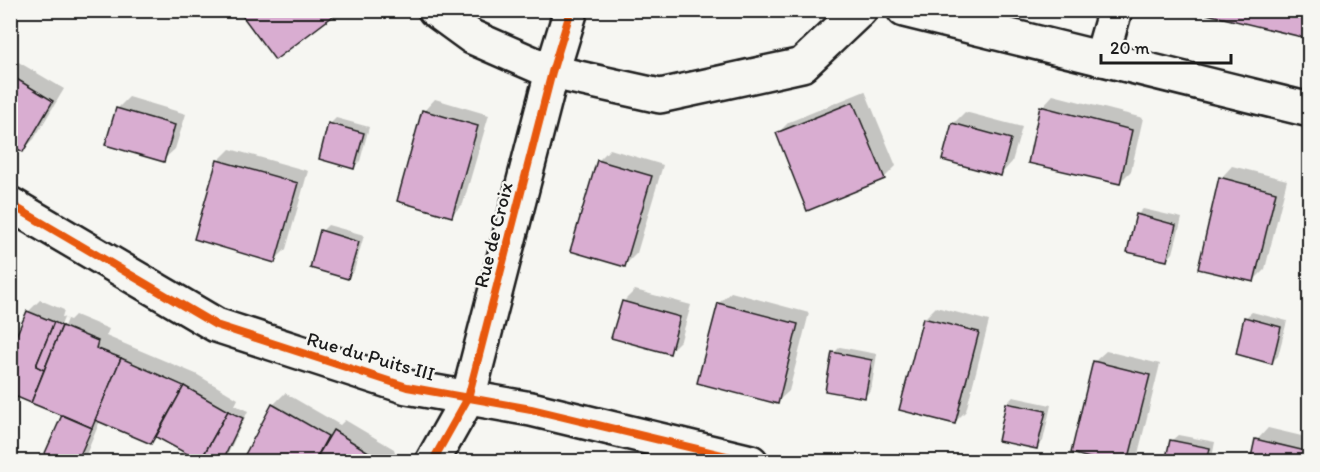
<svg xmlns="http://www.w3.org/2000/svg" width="1320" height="472" font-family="Itim,sans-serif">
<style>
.shadow{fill:#0003;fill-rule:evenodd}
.building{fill:#d9add1;stroke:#1c1c1c;stroke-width:1.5}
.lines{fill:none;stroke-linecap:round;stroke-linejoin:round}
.street-casing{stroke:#1c1c1c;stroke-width:38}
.street{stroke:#f6f6f2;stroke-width:33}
.cycleway-casing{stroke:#f6f6f2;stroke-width:11}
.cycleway{stroke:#e8590c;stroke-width:8}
.labels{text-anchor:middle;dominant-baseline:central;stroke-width:5;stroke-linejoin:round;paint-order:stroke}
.street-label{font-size:20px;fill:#1c1c1c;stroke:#f6f6f2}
</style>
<rect width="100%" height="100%" fill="#f6f6f2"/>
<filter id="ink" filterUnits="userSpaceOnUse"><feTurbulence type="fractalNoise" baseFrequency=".0167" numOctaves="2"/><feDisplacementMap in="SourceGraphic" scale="12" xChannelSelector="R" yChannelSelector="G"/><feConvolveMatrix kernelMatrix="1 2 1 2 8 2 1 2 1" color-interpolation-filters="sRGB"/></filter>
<g filter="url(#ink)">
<g class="shadow">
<polygon points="10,57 64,89 34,139 23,150 10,143"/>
<polygon points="865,91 896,166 884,178 777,134 789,122"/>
<polygon points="1053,95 1143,118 1131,171 1119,183 1042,107"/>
<polygon points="129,97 186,114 175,149 163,160 117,109"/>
<polygon points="435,99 489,115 463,204 451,216 424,111"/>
<polygon points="965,112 1022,127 1012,162 1001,174 953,124"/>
<polygon points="336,118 369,127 360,161 354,167 330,124"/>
<polygon points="230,149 308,171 286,249 274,261 218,161"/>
<polygon points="610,149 663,165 637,253 625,265 598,161"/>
<polygon points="1232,166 1287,180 1265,269 1253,281 1221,178"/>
<polygon points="1143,209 1182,218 1173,253 1167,260 1137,215"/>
<polygon points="328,225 364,235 354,271 347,278 322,231"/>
<polygon points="635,290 691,305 681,340 669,352 623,302"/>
<polygon points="731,292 809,313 789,391 777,402 719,303"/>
<path d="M40 300 64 310 62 317 70 320 75 315 109 329 106 336 196 374 238 399 235 405 248 411 224 462H203L157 436 150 442 100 421 83 462H43L64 414 10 392 28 312ZM64 318 67 319 52 356H48Z"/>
<polygon points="936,307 989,321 966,411 955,422 924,319"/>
<polygon points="1252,312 1287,321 1278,356 1272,362 1245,318"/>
<polygon points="840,347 877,354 871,390 864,397 834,353"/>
<polygon points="1106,351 1160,364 1138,454 1130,462 1110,462 1094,362"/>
<polygon points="285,393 340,425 345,420 394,449 398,462 243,462 273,405"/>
<polygon points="1013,397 1051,405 1043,441 1037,448 1007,403"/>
<polygon points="1268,428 1310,438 1310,462 1257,440"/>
<polygon points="1178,435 1215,442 1211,462 1167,462 1171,441"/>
</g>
<g class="building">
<polygon points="238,10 341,10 275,60"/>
<polygon points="1190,10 1310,10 1310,39"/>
<polygon points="10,75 53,101 23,152 10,145"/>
<polygon points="853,102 885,179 807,211 776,133"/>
<polygon points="1040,106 1132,130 1120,184 1028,163"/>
<polygon points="116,108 175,125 164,162 105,145"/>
<polygon points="422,110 478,126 452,217 397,201"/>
<polygon points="328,123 364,133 354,169 319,159"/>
<polygon points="952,123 1011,139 1001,176 942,160"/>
<polygon points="217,160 298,183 275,263 194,239"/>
<polygon points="597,160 652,176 625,267 570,251"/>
<polygon points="1219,177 1276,192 1254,282 1198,269"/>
<polygon points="1136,214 1176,225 1167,261 1127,252"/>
<polygon points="320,230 359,242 348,279 310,268"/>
<polygon points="622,301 680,317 670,354 611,338"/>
<polygon points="718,303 798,324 778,404 697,383"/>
<polygon points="27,311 54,322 36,366 44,370 31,403 10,394 10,350"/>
<polygon points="1244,317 1281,327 1272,364 1236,354"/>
<polygon points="923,318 979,332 955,424 899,410"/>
<polygon points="54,322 62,326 44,370 36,366"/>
<polygon points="62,326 98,341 96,348 121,358 92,428 31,403"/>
<polygon points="832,352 872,360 865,398 825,391"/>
<polygon points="121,358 184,386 151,444 95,420"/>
<polygon points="1093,361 1150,375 1128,462 1104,462 1071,453"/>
<polygon points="184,386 228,411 200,461 156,437"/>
<polygon points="1006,403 1046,411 1037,449 998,441"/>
<polygon points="272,404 328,436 314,462 241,462"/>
<polygon points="228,411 243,418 222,462 200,462"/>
<polygon points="62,415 92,428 77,462 41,462"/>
<polygon points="333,430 383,461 383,462 314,462"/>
<polygon points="1255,439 1310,452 1310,462 1250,462"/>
<polygon points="1170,440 1210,448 1207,462 1165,462"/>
</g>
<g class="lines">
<g class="street-casing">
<g id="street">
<polyline points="435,10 472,37 552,72 660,96 802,65 860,10"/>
<polyline points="904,10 1310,110"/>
<polyline points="1101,59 1115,10"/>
<polyline points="10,204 216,325 407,387 531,409 751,462"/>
<polyline points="432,462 468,398 552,72 571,10"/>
</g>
</g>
<use href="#street" class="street"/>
<g class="cycleway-casing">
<g id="cycleway">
<polyline points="10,204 216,325 407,387 531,409 751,462"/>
<polyline points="432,462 468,398 552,72 571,10"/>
</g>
</g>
<use href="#cycleway" class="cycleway"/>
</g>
</g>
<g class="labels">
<g class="street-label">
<text transform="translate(493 235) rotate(-76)">Rue de Croix</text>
<text transform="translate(371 356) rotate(16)">Rue du Puits III</text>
</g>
</g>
<rect width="1320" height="472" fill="none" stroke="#f6f6f2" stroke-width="36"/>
<rect x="18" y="18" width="1284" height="436" fill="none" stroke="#1c1c1c" stroke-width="2" filter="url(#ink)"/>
<path d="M1101 54v9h130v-9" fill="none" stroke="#1c1c1c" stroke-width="3"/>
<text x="1110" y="54" font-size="18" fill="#1c1c1c" stroke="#f6f6f2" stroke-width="4.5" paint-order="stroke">20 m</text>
</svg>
